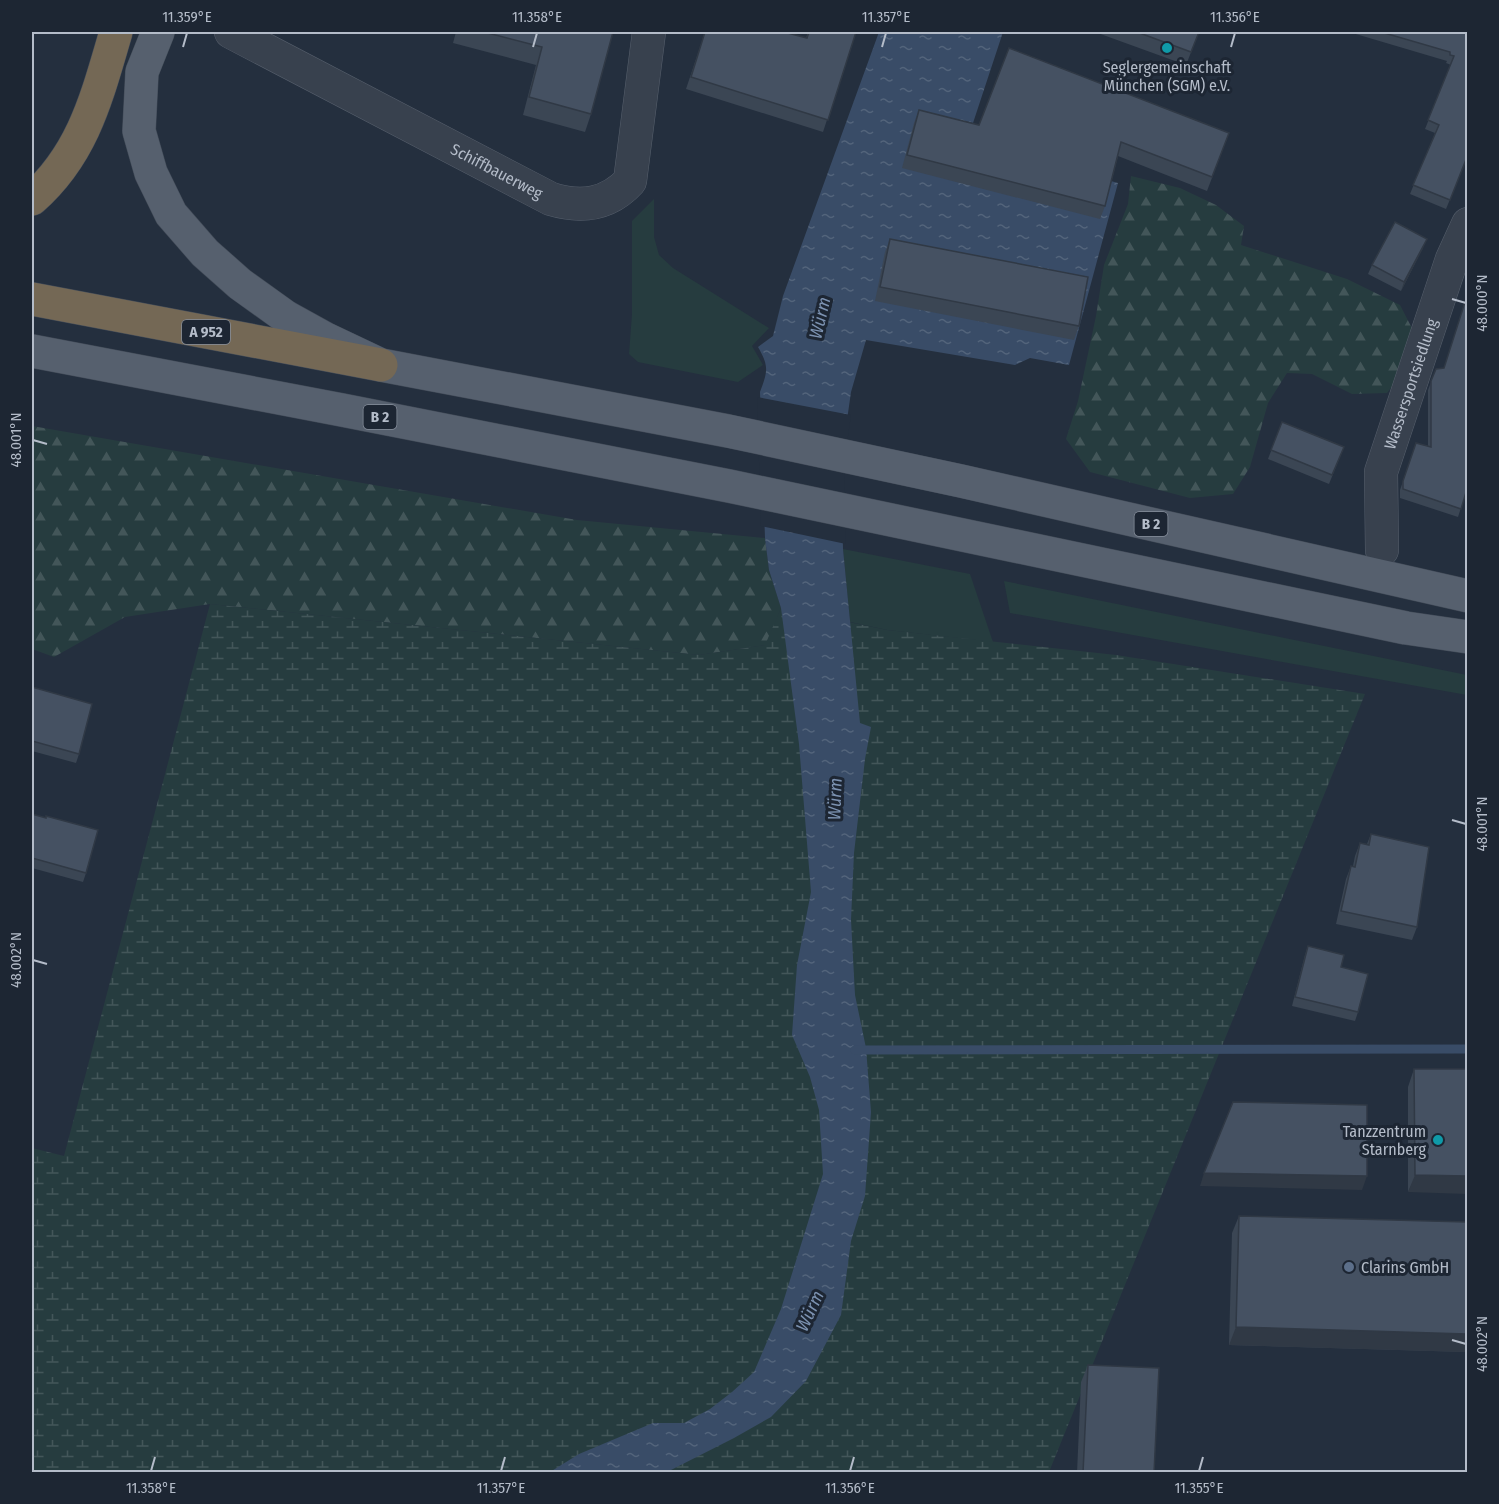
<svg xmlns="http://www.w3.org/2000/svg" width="1499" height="1504" font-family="'Fira Sans Condensed',sans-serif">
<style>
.green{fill:#263c3f}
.forest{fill:url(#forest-firs)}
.wetland{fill:url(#wetland-marsh)}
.water{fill:url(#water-ripples)}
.pier{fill:#242f3e}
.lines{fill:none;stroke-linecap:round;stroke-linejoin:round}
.stream{stroke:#394c67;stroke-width:9}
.minor-casing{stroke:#565f6c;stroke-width:34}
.primary-casing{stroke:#414a57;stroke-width:34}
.motorway-casing{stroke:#434c59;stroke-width:34}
.minor{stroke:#38414e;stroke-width:33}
.primary{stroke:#56606e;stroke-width:33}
.motorway{stroke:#746855;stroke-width:33}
.wall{fill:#3b4654}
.shaded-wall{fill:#303945}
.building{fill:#455162;stroke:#303945;stroke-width:1.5}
.ticks{fill:none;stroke:#b4bcc9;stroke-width:2}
.culture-dot{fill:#0f9aa8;stroke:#1d2633;stroke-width:2}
.service-dot{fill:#5c6f8a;stroke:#1d2633;stroke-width:2}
.labels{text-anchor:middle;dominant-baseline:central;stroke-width:6;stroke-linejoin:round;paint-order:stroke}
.shield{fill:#1d2633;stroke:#878f9c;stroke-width:1.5}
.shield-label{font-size:15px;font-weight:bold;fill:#b4bcc9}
.poi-label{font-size:16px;fill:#b4bcc9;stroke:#1d2633}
.street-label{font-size:16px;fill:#b4bcc9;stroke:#1d2633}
.water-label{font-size:18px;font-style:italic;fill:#7c92b1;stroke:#1d2633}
.neatline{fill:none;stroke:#b4bcc9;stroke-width:2}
.ticks-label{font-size:15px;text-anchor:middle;fill:#b4bcc9}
</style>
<defs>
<pattern id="forest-firs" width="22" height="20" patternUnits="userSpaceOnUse" patternTransform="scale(1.5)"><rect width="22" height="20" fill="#263c3f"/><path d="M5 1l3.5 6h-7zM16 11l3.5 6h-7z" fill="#435659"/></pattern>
<pattern id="wetland-marsh" width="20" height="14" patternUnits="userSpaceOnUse" patternTransform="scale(1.5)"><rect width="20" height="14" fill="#263c3f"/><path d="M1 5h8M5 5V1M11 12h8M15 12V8" fill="none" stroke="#435659"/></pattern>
<pattern id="water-ripples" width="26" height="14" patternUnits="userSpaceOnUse" patternTransform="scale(1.5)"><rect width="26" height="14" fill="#394c67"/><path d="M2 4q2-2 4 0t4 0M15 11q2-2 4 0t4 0" fill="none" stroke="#53647b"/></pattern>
</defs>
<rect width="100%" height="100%" fill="#242f3e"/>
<g class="green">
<polygon points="654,199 654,237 659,255 673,268 769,328 752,346 763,365 738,382 638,362 629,354 632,314 632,221"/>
<polygon points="843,549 970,574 993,642 887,630 850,622"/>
<polygon points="1004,581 1467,675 1467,695 1010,613"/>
</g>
<g class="forest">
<polygon points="1131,176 1180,188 1216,205 1244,226 1241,245 1347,279 1400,305 1416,336 1408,366 1387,393 1352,394 1312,374 1287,373 1268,403 1250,467 1233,494 1190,498 1090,472 1066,439 1078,401 1096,316 1104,265 1128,204"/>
<polygon points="32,426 577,520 765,538 769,570 781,608 766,645 699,655 210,604 125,617 54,657 32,649"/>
</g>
<polygon class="wetland" points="210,604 699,655 765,645 781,608 887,630 1116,655 1365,694 1049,1472 32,1472 32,1148 64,1156"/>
<path class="water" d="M879 32H1003L973 123 921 112 917 127 1118 183 1069 365 1030 358 1015 365 866 340 851 392 841 462 843 549 860 723 871 727 865 759 854 853 851 920 855 995 866 1048 871 1112 865 1196 851 1241 841 1315 806 1381 771 1417 734 1438 669 1471 550 1472 579 1454 653 1423H684L710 1409 732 1392 754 1372 781 1309 823 1174 819 1110 810 1077 792 1035 797 965 811 892 799 744 781 608 769 570 765 538 760 392C768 371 769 366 758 347L773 336 783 296Z"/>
<polygon class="pier" points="757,397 851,415 844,463 846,544 761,526"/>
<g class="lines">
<polyline class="stream" points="855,1050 1468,1049"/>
<g class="minor-casing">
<g id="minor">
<path id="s1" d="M231 32 551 199C581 208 608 205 630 181L649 32"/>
<path id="s2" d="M1382 550 1381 472 1452 259 1468 224"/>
</g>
</g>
<g class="primary-casing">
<g id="primary">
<polyline points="158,32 142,72 139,131 151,173 171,214 205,253 240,284 286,317 324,338 381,365 728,431 961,481 1468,596"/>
<polyline points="32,351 342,410 729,486 1406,628 1468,637"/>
</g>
</g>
<g class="motorway-casing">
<g id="motorway">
<path d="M32 199C84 153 97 96 116 32"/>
<polyline points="32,299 381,365"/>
</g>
</g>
<use href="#minor" class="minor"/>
<use href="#primary" class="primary"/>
<use href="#motorway" class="motorway"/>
</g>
<g class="wall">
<polygon points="456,32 613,32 591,114 585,132 523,115 536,65 453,43"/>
<polygon points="705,32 784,32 806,38 808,32 856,32 823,132 686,89"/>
<polygon points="1095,32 1199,32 1186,65"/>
<polygon points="1349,32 1467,32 1467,158 1446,209 1410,194 1435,133 1425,129 1451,65 1446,63 1447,61"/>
<polygon points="919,110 979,125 1229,133 1207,191 1118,156 1105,206 1100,219 902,168 914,123"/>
<polygon points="890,239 1079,326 1074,340 875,301 885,252"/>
<polygon points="1423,248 1401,291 1368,274 1372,265"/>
<polygon points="1465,302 1467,489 1458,517 1400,498 1400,490 1416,443 1428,446 1428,390 1436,369 1444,368"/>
<polygon points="1282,422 1344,447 1329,484 1268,459"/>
<polygon points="32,687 79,754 76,763 32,751"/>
<polygon points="32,814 86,873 83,882 32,868"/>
<polygon points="1371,834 1417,927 1412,940 1336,924 1346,879 1351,866 1353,866 1355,856 1360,843 1367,844"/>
<polygon points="1467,867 1467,877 1465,877"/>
<polygon points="1308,946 1358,1012 1355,1021 1292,1006 1305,955"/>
<polygon points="1414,1069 1467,1069 1408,1192 1408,1087"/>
<polygon points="1239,1216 1466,1352 1229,1345 1232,1233"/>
<polygon points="1088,1365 1154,1473 1077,1473 1081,1382"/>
</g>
<g class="shaded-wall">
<polygon points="1427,239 1423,248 1401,291 1404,282"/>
<polygon points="1204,1173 1367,1176 1362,1190 1200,1186"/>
<polygon points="1415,1175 1467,1176 1467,1194 1408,1192"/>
<polygon points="1236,1327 1467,1334 1467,1347 1466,1352 1229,1345"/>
</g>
<g class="building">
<polygon points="484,32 613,32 591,114 529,97 542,47"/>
<polygon points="705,32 784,32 807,38 809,32 856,32 828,120 691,77"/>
<polygon points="1137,32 1199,32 1191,52"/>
<polygon points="1381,32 1467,32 1467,157 1450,200 1413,185 1439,125 1428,120 1454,56 1450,55 1450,52"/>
<polygon points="1009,48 1229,133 1212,177 1121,142 1105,206 907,155 919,110 979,125"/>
<polygon points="1395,222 1427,239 1404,282 1372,265"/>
<polygon points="890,239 1088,277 1079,326 880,287"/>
<polygon points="1467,300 1467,489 1461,509 1403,489 1403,481 1416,443 1431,447 1431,381 1436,369 1444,368 1465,302 1467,302"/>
<polygon points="1282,422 1344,447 1332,475 1271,450"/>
<polygon points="32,687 92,704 79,754 32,741"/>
<polygon points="32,814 46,818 46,816 98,830 86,873 32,858"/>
<polygon points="1371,834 1429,847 1417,927 1341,911 1351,866 1355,867 1360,843 1369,845"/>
<polygon points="1308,946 1344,955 1341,967 1368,974 1358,1012 1295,997"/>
<polygon points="1414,1069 1467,1069 1467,1176 1415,1175"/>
<polygon points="1233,1102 1367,1105 1367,1176 1204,1173"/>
<polygon points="1239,1216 1467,1222 1467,1334 1236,1327"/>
<polygon points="1088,1365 1159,1368 1154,1473 1083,1473"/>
</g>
<path class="ticks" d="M183 47 187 33M533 47 537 33M882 47 886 33M1231 47 1235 33M1452 299 1466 303M33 440 47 444M1452 820 1466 824M33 960 47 964M1452 1340 1466 1344M151 1471 155 1457M501 1471 505 1457M850 1471 854 1457M1199 1471 1203 1457"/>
<g class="culture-dot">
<circle cx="1167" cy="48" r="6"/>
<circle cx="1438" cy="1140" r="6"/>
</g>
<circle class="service-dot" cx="1349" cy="1267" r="6"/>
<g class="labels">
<g class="shield">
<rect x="182" y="320" width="48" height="24" rx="4.5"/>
<rect x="363.5" y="405" width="33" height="24" rx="4.5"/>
<rect x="1134.5" y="512" width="33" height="24" rx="4.5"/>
</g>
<g class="shield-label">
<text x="206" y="332">A 952</text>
<text x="380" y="417">B 2</text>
<text x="1151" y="524">B 2</text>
</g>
<g class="poi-label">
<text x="1167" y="67">Seglergemeinschaft<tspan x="1167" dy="18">München (SGM) e.V.</tspan></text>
<text x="1426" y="1131" text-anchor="end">Tanzzentrum<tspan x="1426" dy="18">Starnberg</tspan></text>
<text x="1361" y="1267" text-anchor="start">Clarins GmbH</text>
</g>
<g class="street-label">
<text stroke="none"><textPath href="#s1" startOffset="300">Schiffbauerweg</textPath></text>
<text stroke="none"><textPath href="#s2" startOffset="171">Wassersportsiedlung</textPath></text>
</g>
<g class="water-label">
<text transform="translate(820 318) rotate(-77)">Würm</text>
<text transform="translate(835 799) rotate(-88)">Würm</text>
<text transform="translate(810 1311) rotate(-65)">Würm</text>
</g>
</g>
<rect width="1499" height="1504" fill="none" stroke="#1d2633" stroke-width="66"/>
<rect x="33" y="33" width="1433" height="1438" class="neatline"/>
<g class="ticks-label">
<text x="187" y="22">11.359°E</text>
<text x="537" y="22">11.358°E</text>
<text x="886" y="22">11.357°E</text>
<text x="1235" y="22">11.356°E</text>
<text transform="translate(1482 303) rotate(-90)" y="5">48.000°N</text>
<text transform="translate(16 440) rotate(-90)" y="5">48.001°N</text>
<text transform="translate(1482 824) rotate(-90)" y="5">48.001°N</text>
<text transform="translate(16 960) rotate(-90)" y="5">48.002°N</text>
<text transform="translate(1482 1344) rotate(-90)" y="5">48.002°N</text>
<text x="151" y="1493">11.358°E</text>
<text x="501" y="1493">11.357°E</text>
<text x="850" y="1493">11.356°E</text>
<text x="1199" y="1493">11.355°E</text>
</g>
</svg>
